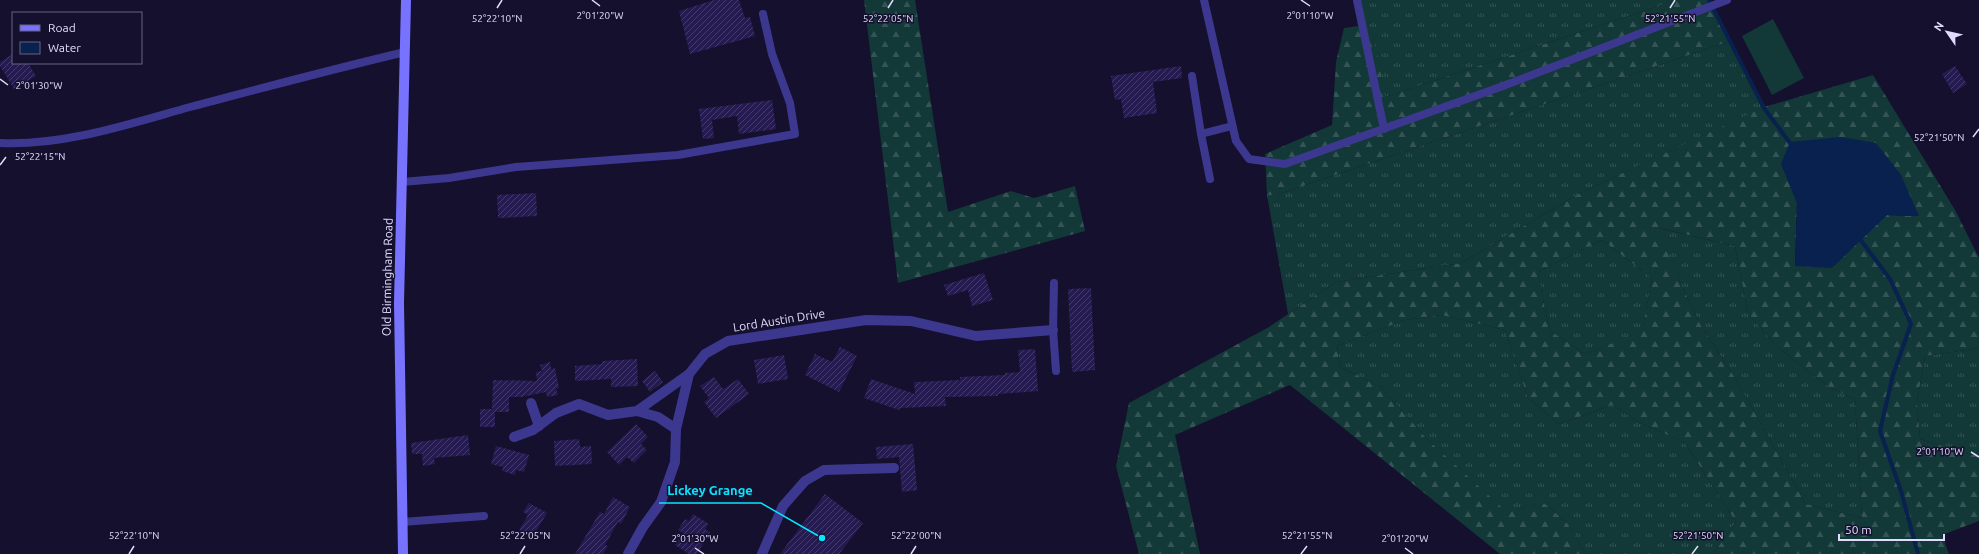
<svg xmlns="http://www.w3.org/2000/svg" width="1979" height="554" font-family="Ubuntu,sans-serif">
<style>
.grass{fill:url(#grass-tufts)}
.forest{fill:url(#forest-firs);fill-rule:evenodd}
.pitch{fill:#123837}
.water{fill:#08214f}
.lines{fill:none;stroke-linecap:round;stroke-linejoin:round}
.stream{stroke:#08214f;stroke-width:4}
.building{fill:url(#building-hatch)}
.lane{stroke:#3c388f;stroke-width:8}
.street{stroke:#3c388f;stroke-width:10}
.secondary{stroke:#7873ff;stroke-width:10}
.ticks{fill:none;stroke:#e1dcff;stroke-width:1.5}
.labels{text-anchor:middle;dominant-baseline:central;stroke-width:3;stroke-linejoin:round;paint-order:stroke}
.street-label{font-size:12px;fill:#e1dcff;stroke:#15102d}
.ticks-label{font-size:10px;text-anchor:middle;fill:#e1dcff;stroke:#15102d;stroke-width:3;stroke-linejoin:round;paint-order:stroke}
.leader{fill:none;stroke:#08e5ff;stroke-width:1.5}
.callout-dot{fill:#08e5ff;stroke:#15102d;stroke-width:1.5}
.callout-label{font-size:13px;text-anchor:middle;font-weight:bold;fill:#08e5ff;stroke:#15102d;stroke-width:3;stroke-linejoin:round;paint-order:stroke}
</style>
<defs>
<pattern id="grass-tufts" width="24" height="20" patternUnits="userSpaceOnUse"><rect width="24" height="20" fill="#123837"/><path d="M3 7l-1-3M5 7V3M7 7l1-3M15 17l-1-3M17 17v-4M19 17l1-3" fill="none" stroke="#345455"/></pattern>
<pattern id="forest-firs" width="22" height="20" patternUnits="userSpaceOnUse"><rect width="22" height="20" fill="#123837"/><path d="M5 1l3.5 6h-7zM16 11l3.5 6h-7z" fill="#345455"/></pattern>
<pattern id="building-hatch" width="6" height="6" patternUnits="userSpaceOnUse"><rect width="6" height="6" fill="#261b50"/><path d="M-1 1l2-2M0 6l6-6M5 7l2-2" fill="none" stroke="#453c6a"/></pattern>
</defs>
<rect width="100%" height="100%" fill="#15102d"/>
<g class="grass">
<polygon points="1353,0 1677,0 1373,101"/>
<polygon points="1730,41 1764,108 1582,192 1461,263 1336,282 1288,314 1267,195 1276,195"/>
<polygon points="1658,228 1735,246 1748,313 1776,346 1829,387 1855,399 1862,518 1806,504 1735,378 1700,324 1679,280"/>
<polygon points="1602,240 1652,278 1642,333 1585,354 1549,330 1538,272"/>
<polygon points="1441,315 1505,330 1528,398 1559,424 1612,405 1639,422 1685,443 1736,522 1713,554 1586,554 1567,523 1544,503 1507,513 1426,438 1381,387 1340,367 1337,346 1405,320"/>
<polygon points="1979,348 1979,451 1972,455 1920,439 1917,402 1925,356"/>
</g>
<g class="forest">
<polygon points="864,0 915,0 948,212 1011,191 1034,198 1075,186 1085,231 898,283"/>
<polygon points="1677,0 1707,0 1730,41 1276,195 1267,195 1265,154 1332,125 1336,62 1344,28 1365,25 1376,47 1385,97"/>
<path d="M1873 75 1955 210 1979 258V348L1925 356 1917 402 1920 439 1972 455 1979 451V521L1942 535 1949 554H1713L1736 522 1685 443 1639 422 1612 405 1559 424 1528 398 1505 330 1441 315 1405 320 1337 346 1340 367 1381 387 1426 438 1507 512 1544 503 1567 523 1586 554H1500L1290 385 1175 435 1200 554H1139L1116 466 1129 403 1269 327 1336 282 1461 263 1582 192 1764 107ZM1797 203 1919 216 1887 215 1860 239 1795 265ZM1659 228 1735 246 1748 313 1776 346 1829 387 1855 399 1862 518 1806 504 1735 378 1700 324 1679 280ZM1602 240 1652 278 1642 332 1585 354 1549 330 1538 272Z"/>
</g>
<polygon class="pitch" points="1773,19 1804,78 1772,95 1742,36"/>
<polygon class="water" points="1841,137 1876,143 1901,175 1919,216 1887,215 1832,268 1795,266 1797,203 1781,164 1790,142"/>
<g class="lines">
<g class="stream">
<polyline points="1709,0 1764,108 1793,147"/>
<polyline points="1857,235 1890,279 1911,324 1893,375 1880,431 1901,491 1918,554"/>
</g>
</g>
<g class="building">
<polygon points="714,0 739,0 745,18 750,17 755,36 690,54 679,11"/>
<polygon points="13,54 13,63 28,63 36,76 14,89 0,66 0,62"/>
<polygon points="1181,66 1182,78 1153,82 1157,113 1124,118 1121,99 1115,100 1111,76"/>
<polygon points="1955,66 1967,84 1953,93 1942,74"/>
<polygon points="772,100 776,129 739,134 737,116 712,120 714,138 703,139 699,109"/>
<polygon points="536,193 537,216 498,218 497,195"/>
<polygon points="984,273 993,300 972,306 968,290 948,296 944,285"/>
<polygon points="1091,288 1095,370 1072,372 1068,289"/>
<polygon points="840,347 857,356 839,392 805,375 815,354 832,362"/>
<polygon points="1035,349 1038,391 998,394 998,396 945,397 946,406 900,408 899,410 864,398 871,379 915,394 914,382 960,380 960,377 1005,375 1005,373 1020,372 1018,350"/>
<polygon points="784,355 788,379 758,384 754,360"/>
<polygon points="637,359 638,386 611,387 611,379 575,381 575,366 602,364 602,361"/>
<polygon points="550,362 551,369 555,368 559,388 556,389 558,395 547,397 546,392 521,397 509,397 509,412 495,412 495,427 480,427 480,409 492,409 493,380 537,381 536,372 542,371 540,365"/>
<polygon points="655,371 663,382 650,392 642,381"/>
<polygon points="714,377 723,389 738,379 749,394 716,418 704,402 709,398 700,386"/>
<polygon points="636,424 648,437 641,444 647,450 634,463 627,457 619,465 607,452"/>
<polygon points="468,435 470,455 434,458 435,464 423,466 422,454 412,454 411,443"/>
<polygon points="579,439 580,447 591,446 592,464 555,466 554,441"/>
<polygon points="913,444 917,490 902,492 899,457 877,459 876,447"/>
<polygon points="496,446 529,455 524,472 516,470 515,475 502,471 503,467 491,464"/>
<polygon points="825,494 863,523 839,554 780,554"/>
<polygon points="613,497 630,507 621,524 618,522 605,545 608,546 603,554 575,554 600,512 604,514"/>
<polygon points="529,503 547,513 532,538 519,530 528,515 523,512"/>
<polygon points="693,514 709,524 705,529 710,532 697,554 689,554 675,545 683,533 678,530 685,519 689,521"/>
</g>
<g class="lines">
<g class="lane">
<polyline points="1204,0 1236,141 1249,159 1285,164 1503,86 1727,0"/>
<polyline points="1357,0 1384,129"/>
<polyline points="1192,76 1201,134 1232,126"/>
<polyline points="1201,134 1210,179"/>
<path d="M0 143C64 146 129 124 190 107 262 88 333 69 405 52"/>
<polyline points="402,182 449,178 516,167 678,155 795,134 790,103 772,54 763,14"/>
<polyline points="1054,283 1053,330 1056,371"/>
<polyline points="402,522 484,516"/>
</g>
<g class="street">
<polyline points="531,403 539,426"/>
<polyline points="637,411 689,374"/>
<polyline points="514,437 533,430 556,413 579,404 608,415 637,411 658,417 676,429"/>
<polyline points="628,554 643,527 661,502 675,462 676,429 689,374 705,354 728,341 866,320 911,321 976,336 1053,330"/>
<polyline points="762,554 783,506 805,481 824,470 894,468"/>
</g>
<polyline class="secondary" points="403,554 399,303 406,0"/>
</g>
<path class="ticks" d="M592 0 600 6M1301 0 1310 6M497 8 502 0M888 8 893 0M1670 8 1675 0M0 79 8 85M1973 137 1979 129M0 165 6 157M1971 452 1979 457M695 548 704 554M1405 548 1413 554M129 554 134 546M520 554 525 546M911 554 916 546M1301 554 1307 546M1692 554 1698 546"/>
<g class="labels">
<g class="street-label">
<text transform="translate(387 277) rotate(-89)">Old Birmingham Road</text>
<text transform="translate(779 320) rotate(-9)">Lord Austin Drive</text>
</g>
</g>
<g class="ticks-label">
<text x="600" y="19">2°01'20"W</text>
<text x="1310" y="19">2°01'10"W</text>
<text x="497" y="22">52°22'10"N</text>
<text x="888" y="22">52°22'05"N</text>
<text x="1670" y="22">52°21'55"N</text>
<text x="39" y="89">2°01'30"W</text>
<text x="1939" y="141">52°21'50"N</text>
<text x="40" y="160">52°22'15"N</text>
<text x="1940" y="455">2°01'10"W</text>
<text x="134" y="539">52°22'10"N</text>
<text x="525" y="539">52°22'05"N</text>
<text x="916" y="539">52°22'00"N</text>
<text x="1307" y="539">52°21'55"N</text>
<text x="1698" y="539">52°21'50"N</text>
<text x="695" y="542">2°01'30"W</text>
<text x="1405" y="542">2°01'20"W</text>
</g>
<path class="leader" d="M822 538L761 503H659"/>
<circle class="callout-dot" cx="822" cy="538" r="4"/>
<g class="callout-label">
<text x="710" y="495">Lickey Grange</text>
</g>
<rect x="12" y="12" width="130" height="52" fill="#15102d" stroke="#676281"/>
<rect x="20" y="25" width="20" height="6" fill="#7873ff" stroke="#676281"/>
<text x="48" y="32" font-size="12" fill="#e1dcff">Road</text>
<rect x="20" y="42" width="20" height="12" fill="#08214f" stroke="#676281"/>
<text x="48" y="52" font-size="12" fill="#e1dcff">Water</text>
<g transform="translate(1947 32) rotate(304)" stroke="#15102d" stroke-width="3" paint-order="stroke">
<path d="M0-3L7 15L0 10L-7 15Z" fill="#e1dcff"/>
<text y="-6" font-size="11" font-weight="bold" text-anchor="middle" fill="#e1dcff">N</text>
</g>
<path d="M1839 534v6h105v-6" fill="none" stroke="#e1dcff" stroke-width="2"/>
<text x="1845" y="534" font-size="12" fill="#e1dcff" stroke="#15102d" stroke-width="3" paint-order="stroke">50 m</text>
</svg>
